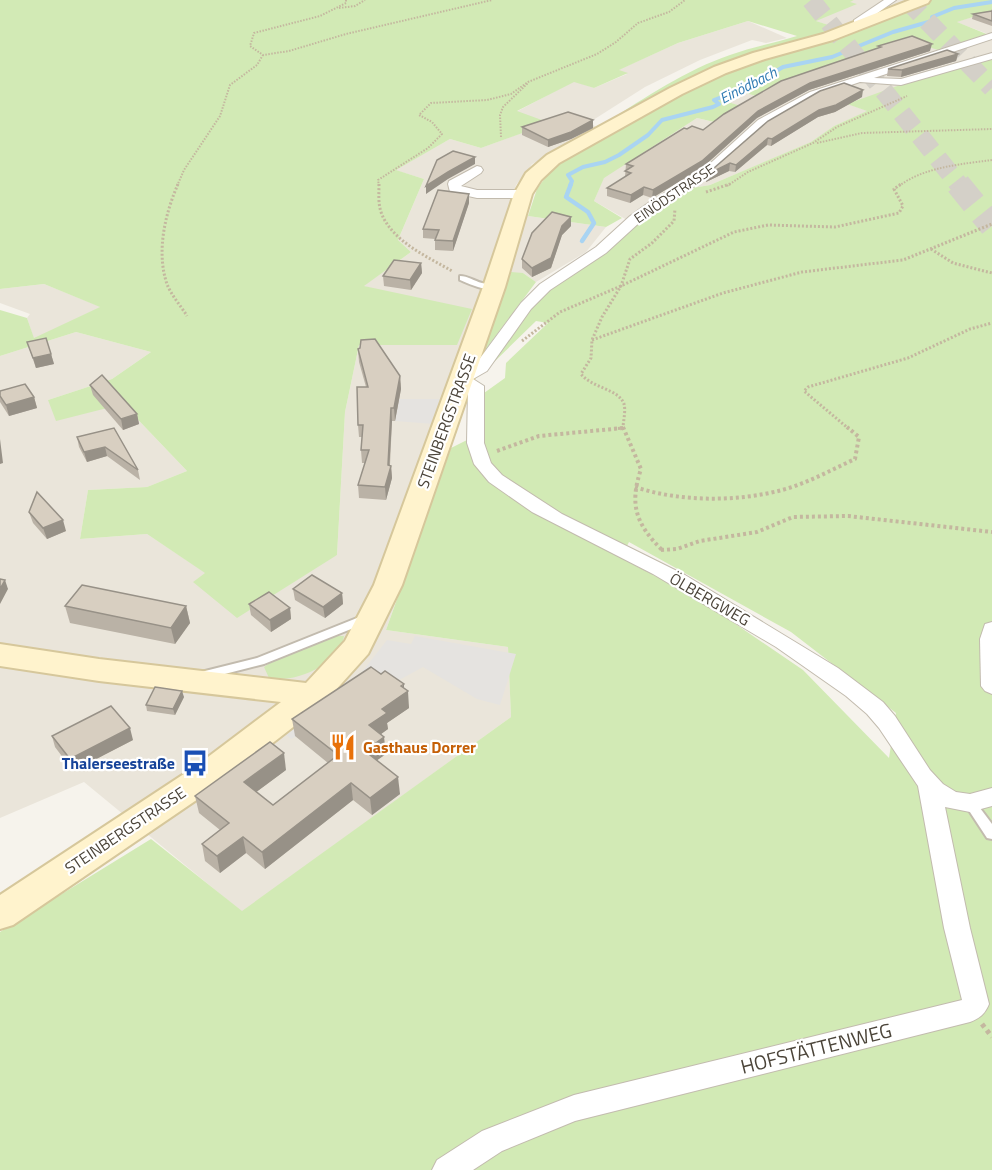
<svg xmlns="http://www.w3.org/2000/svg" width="992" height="1170" font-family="'Titillium Web',sans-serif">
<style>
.residential{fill:#eae5da}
.green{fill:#d2eab5;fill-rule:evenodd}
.parking{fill:#e5e3e0}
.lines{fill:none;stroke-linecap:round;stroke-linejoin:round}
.stream-far1{stroke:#a9d4f2;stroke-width:4}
.stream{stroke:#a9d4f2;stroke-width:4.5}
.highway-tunnel-far1{stroke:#d4d0c8;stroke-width:19;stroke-dasharray:19 10;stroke-linecap:butt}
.highway-tunnel{stroke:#d4d0c8;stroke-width:25;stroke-dasharray:25 13;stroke-linecap:butt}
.lane-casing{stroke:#c2bbae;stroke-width:4}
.street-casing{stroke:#c2bbae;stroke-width:2}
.secondary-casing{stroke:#d6c79b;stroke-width:4}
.path-far3{stroke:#c4b79f;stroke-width:2;stroke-dasharray:1.5 1.5;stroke-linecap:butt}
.path-far2{stroke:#c4b79f;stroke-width:3;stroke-dasharray:2 2;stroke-linecap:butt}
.path-far1{stroke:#c4b79f;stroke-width:4;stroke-dasharray:3 3;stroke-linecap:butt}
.path{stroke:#c4b79f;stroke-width:5;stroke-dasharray:4 4;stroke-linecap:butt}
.lane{fill:#fff;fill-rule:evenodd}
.street{fill:#fff;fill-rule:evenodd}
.secondary{fill:#fff3cd;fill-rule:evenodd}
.wall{fill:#bab2a6}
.shaded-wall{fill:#979187}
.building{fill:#d8cfc1;stroke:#979187;stroke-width:1.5}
.labels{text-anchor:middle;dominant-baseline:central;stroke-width:4.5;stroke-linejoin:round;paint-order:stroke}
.far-street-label{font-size:14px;fill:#4b4439;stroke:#fff}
.far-water-label{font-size:15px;font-style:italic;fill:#2e7ab2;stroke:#fff}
.street-label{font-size:16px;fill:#4b4439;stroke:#fff}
.food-label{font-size:16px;font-weight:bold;fill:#c56008;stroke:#fff;text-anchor:start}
.transit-label{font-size:16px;font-weight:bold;fill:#164399;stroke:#fff;text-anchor:end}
.near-street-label{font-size:20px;fill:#4b4439;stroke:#fff}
</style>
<rect width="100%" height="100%" fill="#f6f3ec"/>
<g class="residential">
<polygon points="854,0 911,0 889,7 841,29 803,17"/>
<polygon points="992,11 992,57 848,104 868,111 834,126 812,142 710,185 692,188 634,224 594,201 604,177 697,118 727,125 750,109 727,102 745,93 764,98 833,63 910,41 988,34 956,22"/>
<polygon points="748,21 787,38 766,43 752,40 700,60 645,87 590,122 599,130 532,164 516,185 507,217 528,216 606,227 586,252 536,282 523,273 511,273 386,630 508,647 511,717 242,912 84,782 0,818 0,356 76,332 151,352 112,379 48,400 123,404 187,471 147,487 88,490 80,539 147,534 206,573 194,582 337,555 345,412 359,345 379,290 363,286 411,252 398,240 424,179 395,170 450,139 481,148 548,123 516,112 574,81 594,88 627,74 618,70 678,43"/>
<polygon points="44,284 101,307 34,339 27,318 30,314 0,303 0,289"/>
</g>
<g class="green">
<path d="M0 0H854L850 2 857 4 816 21 841 29 745 55 704 72 609 123 607 122C646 97 686 70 730 55 752 47 775 43 797 36L748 21 678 43 619 70 628 73 594 88 574 82 517 111 550 123 481 148 450 139 396 170 424 179 398 240 411 252 364 286 472 309 457 345H359L345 412 337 555 237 618 193 582 205 573 147 534 80 539 88 490 147 487 187 471 123 404 56 421 48 400 112 379 151 352 76 332 0 356V310L27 318 34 338 100 307 44 284 0 289Z"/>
<polygon points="932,0 992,0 992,11 957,22 989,35 938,50 910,41 834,63 764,98 745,93 728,102 750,109 727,125 697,118 604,178 594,201 622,218 606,227 528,216 537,189 548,174 563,161 664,102 747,63 843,36"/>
<path d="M992 57V1170H0V932L151 839 242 911 511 717 508 647 386 630 451 448 483 432 484 393 505 378 506 363 548 323 536 321 492 364 513 330 548 289 634 224 692 188 710 185 811 142 834 126 867 111 847 104 900 85ZM629 542 791 632 896 713 889 758 803 670 699 599 621 558Z"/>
<polygon points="511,272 523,273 536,282 483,353"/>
<path d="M336 636H344C340 664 295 684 269 678L264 667 274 660Z"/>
</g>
<g class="parking">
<polygon points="399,399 445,399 434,424 395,421"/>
<polygon points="415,636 516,654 500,705 477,699 423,667 291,739 284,733 355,681 387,640 411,644"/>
</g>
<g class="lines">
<polyline class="stream-far1" points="570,186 572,181 568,175 583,167 605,162 619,155 648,135 662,120 713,107 719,104 714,100 727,95 735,95 783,67 832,57 893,32 932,21 932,17 954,8 992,2"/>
<polyline class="stream" points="571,184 566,197 588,212 594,223 582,241"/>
<g class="highway-tunnel-far1">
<polyline points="811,0 960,186"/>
<polyline points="907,0 992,88"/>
</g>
<polyline class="highway-tunnel" points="958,184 992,226"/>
<g class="lane-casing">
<g id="lane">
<path d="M460 276C468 276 474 281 482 283 488 285 493 284 498 287 486 292 472 285 460 280Z"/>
<polygon points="367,614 372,618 371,621 264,664 201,680 197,679 195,676 197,673 257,658"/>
<polygon points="970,798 974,800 992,824 992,839 987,838 966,806 964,803 966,800"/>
</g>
</g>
<g class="street-casing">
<g id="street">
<polygon points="884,0 896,0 866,21 868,24 867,26 854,24 854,20"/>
<path d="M992 33V39L874 78 901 79 992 53V59L901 85 860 82 818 96 766 126 711 176 661 207 640 222 606 253 550 290 531 309 487 371 473 379 484 386V443L491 463 502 475 562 514 685 575 838 668 883 702 895 716 930 770 943 784 956 792 970 794 992 788V806L970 812 945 807 970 928 989 1004C985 1014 980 1018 970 1022L575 1121 502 1151 473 1170H432L437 1160 482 1131 574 1095 962 1000 944 928 918 786 879 728 867 714 846 696 776 647 653 574 532 512 489 482 474 464 467 443 468 388 454 383 452 380 475 365 521 303 540 284 596 247 630 216 651 201 703 170 758 120 810 92Z"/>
<polygon points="477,166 481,167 483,170 481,173 461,186 477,190 523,190 529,194 523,198 477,198 450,192 448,184 449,181"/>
<polygon points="992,622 992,694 985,691 981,686 980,639 985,624"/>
</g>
</g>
<g class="secondary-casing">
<polygon id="secondary" points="910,0 930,0 928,3 833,40 765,59 726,73 682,94 559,163 541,180 532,194 505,287 402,585 368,654 324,703 220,784 13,925 0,929 0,895 196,766 281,702 99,681 0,666 0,644 99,659 306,683 345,641 374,585 483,287 514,194 526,173 547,155 670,88 714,67 753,53 823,34"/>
</g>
<g class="path-far3">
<polyline points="346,0 346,3 320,16 254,33 250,46 263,55 289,51 346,34 492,0"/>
<polyline points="339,8 355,6 365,0"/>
<polyline points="501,137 500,115 503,107 528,83"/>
<polyline points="817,143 862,133 992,129"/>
<polyline points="177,186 184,170 220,116 230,85 257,65 263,55"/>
<polyline points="379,186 378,180 428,148 442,134 432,122 419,115 431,103 487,100 511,94 528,82 597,54 616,42 638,23 669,12 685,0"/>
<polyline points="727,186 748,172 813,143 837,127 907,96"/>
<path d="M899 186C924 167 962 164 992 160"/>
</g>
<g class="path-far2">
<path d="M178 184C165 214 156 252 167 284 171 295 181 306 187 316"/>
<path d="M379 184C379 194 378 203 381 212 391 241 428 257 452 271"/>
<polyline points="706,192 730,184"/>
<polyline points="931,249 953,263 992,273"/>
<polyline points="592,340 723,293 802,272 903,260 992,224"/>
<polyline points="522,341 560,312 621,286 734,232 768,225 835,227 899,213 903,206 894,189 901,184"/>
<polyline points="614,429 623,428"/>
<path d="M623 429C623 422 626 411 624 404 619 389 592 388 581 374L591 358 592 340 602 317 621 286 630 259 652 243 674 221 675 209"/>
<polyline points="849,429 804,391 808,387 908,358 970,329 992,323"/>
</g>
<g class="path-far1">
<path d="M623 427 641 469C629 505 636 524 662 550"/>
<polyline points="497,451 539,436 623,428"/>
<path d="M635 487C680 502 737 502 782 490 808 483 831 470 855 459L859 437 847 427"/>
<polyline points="661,550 677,549 700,541 757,532 793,517 848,516 992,532"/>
</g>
<polyline class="path" points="982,1024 992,1037"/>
<use href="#lane" class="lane"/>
<use href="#street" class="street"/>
<use href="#secondary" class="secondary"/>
</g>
<g class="wall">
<polygon points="992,9 992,26 972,19 973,14 991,11"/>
<polygon points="878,46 930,51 809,90 757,118 702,168 652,198 643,195 630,203 607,196 607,188 625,177 626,164 687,129 703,130 878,49"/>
<polygon points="958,54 956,61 901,77 887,76 888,69"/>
<polygon points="862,97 835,112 818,117 771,146 767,145 735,172 729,171 706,182 768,121"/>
<polygon points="593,120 593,128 571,139 548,147 522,135 522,127"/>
<polygon points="469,203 453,251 435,250 435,239 423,238 423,229"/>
<polygon points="571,217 571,226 562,235 551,268 532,277 522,268 522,259"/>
<polygon points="421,263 422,273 411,290 384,286 383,276"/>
<polygon points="27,342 51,354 54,364 36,368"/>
<polygon points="358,349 400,376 401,389 395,421 392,421 390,465 391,466 392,478 386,500 359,498 358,485 365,463 362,463 361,450 362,437 359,437 358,425 366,387 359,362"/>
<polygon points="90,385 137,414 139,424 123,430 93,395"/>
<polygon points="0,391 34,397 37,408 9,416 0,402"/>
<polygon points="114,428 138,470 140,480 107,456 87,462 79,447 77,437"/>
<polygon points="29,512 66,531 47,539 33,523"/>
<polygon points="293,589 342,593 343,604 325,618 295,600"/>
<polygon points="249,604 290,608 291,619 271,632 251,615"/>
<polygon points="65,606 186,606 190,623 175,644 70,623"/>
<polygon points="381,674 404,688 409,708 387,723 388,729 381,734 386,754 377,760 400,794 372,815 353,800 265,869 246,853 220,873 205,861 202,844 220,830 199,813 195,796 286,770 256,792 273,805 328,763 295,736 292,719"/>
<polygon points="184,697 175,715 147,711 146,705"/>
<polygon points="52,736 133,740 73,771 55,747"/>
</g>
<g class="shaded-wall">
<polygon points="932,44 930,51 809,90 757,118 702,168 652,198 653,190 758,111 810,83"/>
<polygon points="958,54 956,61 901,77 902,70"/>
<polygon points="863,90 862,97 835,112 818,117 771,146 772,139 819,110"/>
<polygon points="593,120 593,128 571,139 548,147 548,140"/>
<polygon points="768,138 767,145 735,172 736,165"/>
<polygon points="475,157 475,164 448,179 426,194 426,186 448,172"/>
<polygon points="730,163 729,171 706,182 706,175"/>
<polygon points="644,187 643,195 630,203 631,195"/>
<polygon points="469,194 469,203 453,251 453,241"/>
<polygon points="571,217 571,226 562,235 551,268 532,277 532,268 562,226"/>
<polygon points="421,263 422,273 411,290 410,280"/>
<polygon points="51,354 54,364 36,368 33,358"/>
<polygon points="400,376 401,389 395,421 394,408"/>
<polygon points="34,397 37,408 9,416 6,405"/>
<polygon points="391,408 392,421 389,471 391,466 392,478 386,500 385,487 388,465"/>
<polygon points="137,414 139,424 123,430 121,419"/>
<polygon points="0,439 3,463 0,464"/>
<polygon points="105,447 107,456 87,462 84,452"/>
<polygon points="63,520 66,531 47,539 43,528"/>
<polygon points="5,580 8,589 0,604 0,589"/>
<polygon points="342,593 343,604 325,618 323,607"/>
<polygon points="186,606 190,623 175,644 171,628"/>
<polygon points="290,608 291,619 271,632 270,620"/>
<polygon points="404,684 404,693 408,691 409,708 387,723 388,729 370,742 369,725"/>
<polygon points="182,691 184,697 175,715 173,709"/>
<polygon points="130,728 133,740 73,771 70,759"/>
<polygon points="384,737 386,754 366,768 365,751"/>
<polygon points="284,753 286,770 247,799 244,782"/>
<polygon points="398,777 400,794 372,815 370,798"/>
<polygon points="351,783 353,800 265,869 262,852"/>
<polygon points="243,837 246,853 220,873 217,856"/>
</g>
<g class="building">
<polygon points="992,11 992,21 973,14"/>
<polygon points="912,36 932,44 810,83 758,111 702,161 653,190 644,187 631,195 607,188 631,173 625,171 633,166 626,164 684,128 687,129 692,126 703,130 724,114 781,81 881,47 878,46"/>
<polygon points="947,50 958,54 902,70 888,69"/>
<polygon points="844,83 863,90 836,105 819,110 772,139 768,138 736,165 730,163 706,175 768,121 820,91"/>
<polygon points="568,112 593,120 571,132 548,140 522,127"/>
<polygon points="453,151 475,157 448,172 426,186 437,160"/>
<polygon points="438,190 469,194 453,241 435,240 439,230 423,229"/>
<polygon points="552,212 571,217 562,226 551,258 532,268 522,259 532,233"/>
<polygon points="394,260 421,263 410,280 383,276"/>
<polygon points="46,338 51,354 33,358 27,342"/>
<polygon points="375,339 400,376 394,408 391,408 388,465 391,466 385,487 358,485 369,450 361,450 363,425 358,425 357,387 368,387 358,349 360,348 361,340"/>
<polygon points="102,375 137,414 121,419 90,385"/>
<polygon points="25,384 34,397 6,405 0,396 0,391"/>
<polygon points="114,428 138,470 105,447 84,452 77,437"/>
<polygon points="37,492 63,520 43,528 29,512"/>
<polygon points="312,575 342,593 323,607 293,589"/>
<polygon points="0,579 5,580 0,589"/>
<polygon points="82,585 186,606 171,628 65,606"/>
<polygon points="269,592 290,608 270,620 249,604"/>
<polygon points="371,667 381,674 385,671 404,684 401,686 408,691 382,709 387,713 369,725 384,737 365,751 398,777 370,798 351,783 262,852 243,837 217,856 202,844 229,823 195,796 270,742 284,753 244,782 273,805 338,755 292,719"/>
<polygon points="155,687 182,691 173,709 146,705"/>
<polygon points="111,706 130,728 70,759 52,736"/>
</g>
<defs>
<g id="restaurant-bare" transform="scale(2.07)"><path d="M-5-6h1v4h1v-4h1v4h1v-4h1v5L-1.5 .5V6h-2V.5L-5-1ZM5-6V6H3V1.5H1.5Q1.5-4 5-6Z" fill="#e8710a" stroke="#fff" stroke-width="2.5" paint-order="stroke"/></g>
<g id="bus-bare" transform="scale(2.07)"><path d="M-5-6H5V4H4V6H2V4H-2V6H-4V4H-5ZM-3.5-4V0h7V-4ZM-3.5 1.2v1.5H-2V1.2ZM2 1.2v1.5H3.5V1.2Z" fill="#1a4fb4" stroke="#fff" stroke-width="2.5" paint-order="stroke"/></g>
</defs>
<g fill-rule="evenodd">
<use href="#restaurant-bare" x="343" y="747"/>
<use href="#bus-bare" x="195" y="763"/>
</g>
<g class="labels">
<g class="far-street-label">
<text transform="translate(674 193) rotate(-34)">EINÖDSTRASSE</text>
</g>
<g class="far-water-label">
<text transform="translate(748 85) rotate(-27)">Einödbach</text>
</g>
<g class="street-label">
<text transform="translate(446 421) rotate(-70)">STEINBERGSTRASSE</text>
<text transform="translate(710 599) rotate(30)">ÖLBERGWEG</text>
<text transform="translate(125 830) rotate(-34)">STEINBERGSTRASSE</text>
</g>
<g class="food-label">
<text x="363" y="747">Gasthaus Dorrer</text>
</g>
<g class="transit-label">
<text x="175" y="763">Thalerseestraße</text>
</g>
<g class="near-street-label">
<text transform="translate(816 1048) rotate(-14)">HOFSTÄTTENWEG</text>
</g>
</g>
</svg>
